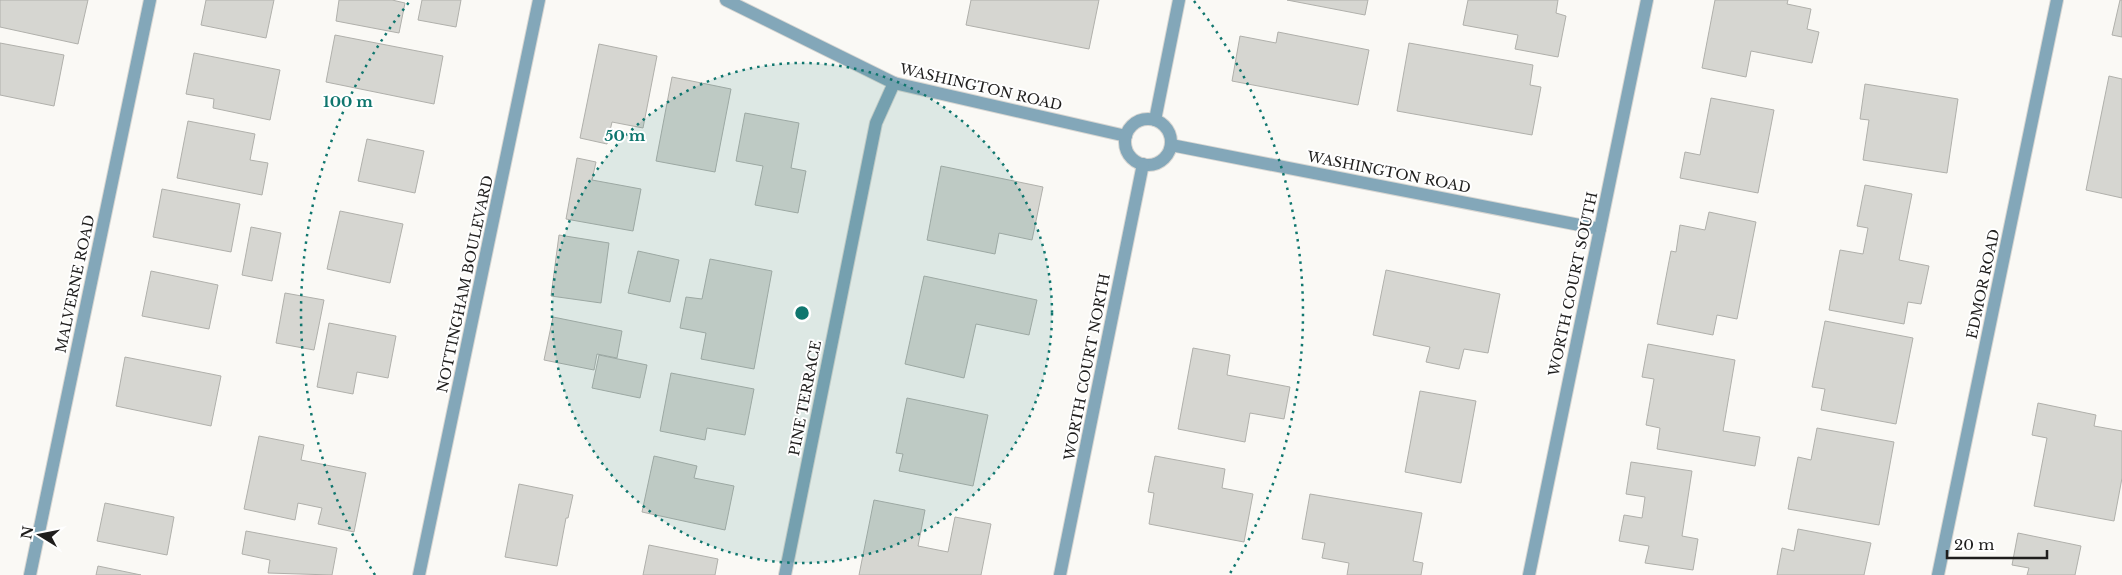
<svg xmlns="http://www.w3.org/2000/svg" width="2122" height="575" font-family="'Libre Baskerville',serif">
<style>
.building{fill:#d6d6d1;stroke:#b0b0ab}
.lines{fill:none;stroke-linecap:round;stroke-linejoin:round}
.minor-casing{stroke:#d7d6d2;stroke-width:14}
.minor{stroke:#83a7b9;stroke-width:12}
.ring{fill:none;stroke:#0f766e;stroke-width:2.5;stroke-dasharray:2.5 5}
.labels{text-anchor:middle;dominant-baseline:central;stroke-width:4;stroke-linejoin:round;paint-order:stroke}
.street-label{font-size:14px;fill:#1f1e1d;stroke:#fff}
.centre{fill:#0f766e;stroke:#fff;stroke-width:2.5}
.ring-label{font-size:15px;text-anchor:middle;font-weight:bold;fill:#0f766e;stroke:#fff;stroke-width:4;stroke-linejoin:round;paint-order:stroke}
</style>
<rect width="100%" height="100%" fill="#faf9f5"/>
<g class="building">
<polygon points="0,0 88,0 78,44 0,27"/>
<polygon points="206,0 274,0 266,38 201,25"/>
<polygon points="339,0 392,0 405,3 399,33 336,21"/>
<polygon points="422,0 461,0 456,27 418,20"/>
<polygon points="971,0 1099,0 1089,49 966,25"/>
<polygon points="1287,0 1368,0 1365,15"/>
<polygon points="1468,0 1558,0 1556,13 1566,16 1558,57 1515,49 1518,35 1463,25"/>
<polygon points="1715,0 1788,0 1787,4 1811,9 1807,29 1819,32 1812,63 1751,51 1746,77 1702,68"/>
<polygon points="2120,0 2122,0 2122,37 2112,35"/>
<polygon points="1278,32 1369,50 1358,105 1232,81 1240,36 1276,43"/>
<polygon points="335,35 443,56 434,104 326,82"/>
<polygon points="0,43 64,55 54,106 0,95"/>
<polygon points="1409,43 1533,65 1530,85 1541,87 1532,135 1397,111"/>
<polygon points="599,44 657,56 643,128 612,122 607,144 580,138"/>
<polygon points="194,53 280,70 270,120 213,108 214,99 186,94"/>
<polygon points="2109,76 2122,79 2122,198 2086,190"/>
<polygon points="672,77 731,89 715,172 656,161"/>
<polygon points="1865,84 1958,99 1947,173 1863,160 1869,120 1860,119"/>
<polygon points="1711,98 1774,110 1758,193 1680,178 1685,152 1700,155"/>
<polygon points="745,113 799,123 791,168 806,171 798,213 755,205 763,166 736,161"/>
<polygon points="188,121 255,134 250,160 268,163 262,195 177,178"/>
<polygon points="367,139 424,151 415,193 358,181"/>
<polygon points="577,158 596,162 592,180 641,189 633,231 566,219"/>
<polygon points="941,166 1043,187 1032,240 999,233 995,254 927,240"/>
<polygon points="1865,185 1912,194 1899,260 1929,266 1921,304 1908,302 1904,324 1829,310 1840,250 1863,254 1868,228 1857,226"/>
<polygon points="162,189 240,204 231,252 153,237"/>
<polygon points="340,211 403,224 390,283 327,269"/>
<polygon points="1709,212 1756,222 1737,319 1717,315 1713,335 1657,324 1671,251 1676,252 1680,225 1705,230"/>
<polygon points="251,227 281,233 272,281 242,275"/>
<polygon points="559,235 609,243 601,303 551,296"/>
<polygon points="638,251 679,260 670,302 628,293"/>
<polygon points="710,259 772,271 754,369 701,359 706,333 680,328 686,297 702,299"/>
<polygon points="1386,270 1500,294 1488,353 1464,349 1459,369 1426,362 1430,347 1373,335"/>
<polygon points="151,271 218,285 209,329 142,316"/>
<polygon points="924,276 1037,300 1029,335 976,324 964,378 905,364"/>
<polygon points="285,293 324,300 314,350 276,343"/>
<polygon points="553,317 622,331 617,358 597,354 594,370 544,360"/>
<polygon points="1825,321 1913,338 1896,424 1821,410 1825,389 1812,387"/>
<polygon points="329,323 396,336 388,378 357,372 353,394 317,387"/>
<polygon points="1648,344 1735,360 1723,431 1760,437 1755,466 1657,449 1660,428 1646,425 1654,379 1642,377"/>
<polygon points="1193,348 1230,355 1227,375 1290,387 1284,419 1250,413 1245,442 1178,429"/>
<polygon points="599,355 647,365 640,398 592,388"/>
<polygon points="125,357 221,376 211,426 116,406"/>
<polygon points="671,373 754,389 745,435 707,428 705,440 660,431"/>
<polygon points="1420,391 1476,401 1461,483 1405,472"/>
<polygon points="907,398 988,415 973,486 899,471 903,454 896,453"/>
<polygon points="2038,403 2096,415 2094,426 2122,431 2122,478 2114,521 2034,506 2047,438 2032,435"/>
<polygon points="1817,428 1894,442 1879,525 1788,509 1798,457 1811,460"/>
<polygon points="259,436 304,445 301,460 366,473 354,532 318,524 322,508 298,503 295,520 244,509"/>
<polygon points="654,456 697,466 694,478 734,486 725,530 642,512"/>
<polygon points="1155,456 1225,469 1222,488 1253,494 1244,542 1149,524 1154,493 1148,492"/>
<polygon points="1631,462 1692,471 1682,536 1698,539 1693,570 1645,563 1649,546 1619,541 1624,515 1642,518 1645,497 1626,494"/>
<polygon points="519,484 573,495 568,518 566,518 557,566 505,557"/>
<polygon points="1310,494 1422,513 1413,561 1423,563 1421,575 1347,575 1349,563 1322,558 1325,543 1302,539"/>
<polygon points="874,500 925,510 918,546 948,552 955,517 991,524 981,575 859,575"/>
<polygon points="105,503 174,517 167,555 97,541"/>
<polygon points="1798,529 1871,543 1864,575 1777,575 1782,548 1794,551"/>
<polygon points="246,531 337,548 332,575 268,573 270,560 242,554"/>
<polygon points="2018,533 2081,546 2075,575 2027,575 2029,568 2012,565"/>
<polygon points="649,545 718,559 715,575 643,575"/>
<polygon points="98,566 141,575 96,575"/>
</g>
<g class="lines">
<g class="minor-casing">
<g id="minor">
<polyline points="726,0 894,83 1126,136"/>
<circle cx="1148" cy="142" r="23"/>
<polyline points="1155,120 1179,0"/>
<polyline points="1171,145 1600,229"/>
<polyline points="30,575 150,0"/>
<polyline points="419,575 539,0"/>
<polyline points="785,575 876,123 894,83"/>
<polyline points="1060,575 1143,164"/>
<polyline points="1529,575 1647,0"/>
<polyline points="1938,575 2057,0"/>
</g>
</g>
<use href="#minor" class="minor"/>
</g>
<circle cx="802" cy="313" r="250" fill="#0f766e" fill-opacity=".12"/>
<g class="ring">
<circle cx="802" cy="313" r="250"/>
<path d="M375 575A501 501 0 0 1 410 1M1194 1A501 501 0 0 1 1229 575"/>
</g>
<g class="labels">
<g class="street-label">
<text transform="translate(981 87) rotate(13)">WASHINGTON ROAD</text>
<text transform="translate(1389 172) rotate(11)">WASHINGTON ROAD</text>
<text transform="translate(75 284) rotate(-78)">MALVERNE ROAD</text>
<text transform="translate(465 284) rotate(-78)">NOTTINGHAM BOULEVARD</text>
<text transform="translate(1573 284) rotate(-78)">WORTH COURT SOUTH</text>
<text transform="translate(1983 284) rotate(-78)">EDMOR ROAD</text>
<text transform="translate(1087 367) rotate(-79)">WORTH COURT NORTH</text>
<text transform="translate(805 398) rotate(-79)">PINE TERRACE</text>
</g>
</g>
<circle cx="802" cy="313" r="8" class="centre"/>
<g class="ring-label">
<text x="348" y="107">100 m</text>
<text x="625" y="141">50 m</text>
</g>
<g transform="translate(40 535) rotate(280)" stroke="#ffffff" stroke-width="4" paint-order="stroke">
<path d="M0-4L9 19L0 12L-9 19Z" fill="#1f1e1d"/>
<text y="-8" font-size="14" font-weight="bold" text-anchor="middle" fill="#1f1e1d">N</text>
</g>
<path d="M1947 550v8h100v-8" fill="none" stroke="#1f1e1d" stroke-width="2.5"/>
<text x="1954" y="550" font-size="15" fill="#1f1e1d" stroke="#ffffff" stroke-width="4" paint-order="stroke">20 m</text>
</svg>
